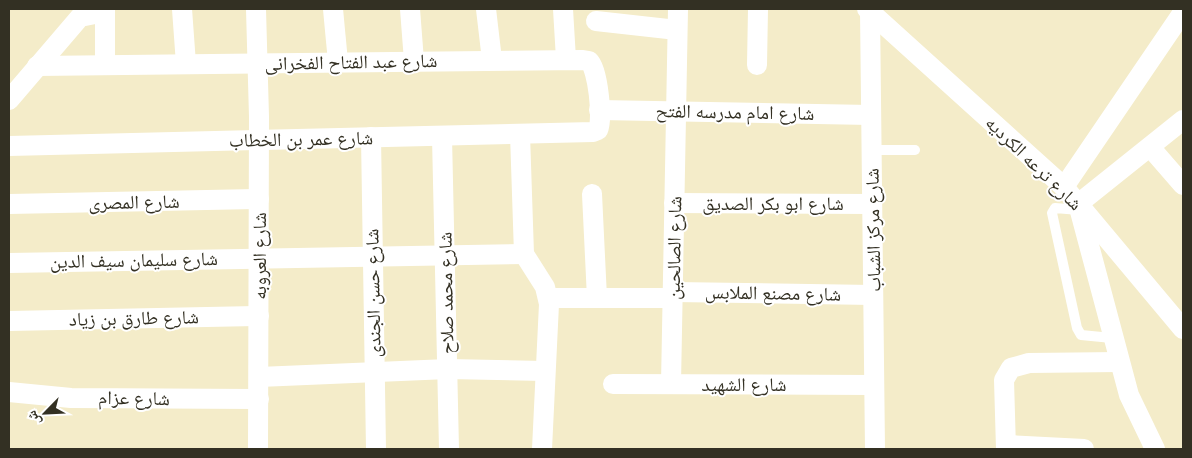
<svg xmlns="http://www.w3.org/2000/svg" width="1192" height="458" font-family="Figtree,'Noto Naskh Arabic',sans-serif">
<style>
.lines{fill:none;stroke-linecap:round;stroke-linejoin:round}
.service{stroke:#fff;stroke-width:10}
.minor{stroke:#fff;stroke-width:20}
.labels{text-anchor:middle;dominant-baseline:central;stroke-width:4;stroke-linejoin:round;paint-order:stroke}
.street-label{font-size:19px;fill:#333023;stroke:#fff}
</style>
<rect width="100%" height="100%" fill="#f4ecc9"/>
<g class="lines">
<g class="service">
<polyline points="872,150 915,150"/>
<polyline points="1079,210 1055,208 1052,213 1077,328 1081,335 1112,338"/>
</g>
<g class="minor">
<polyline points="105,9 105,65"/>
<polyline points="182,9 186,64"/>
<polyline points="256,9 259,117 258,449"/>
<polyline points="333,9 338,62"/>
<polyline points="410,9 414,61"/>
<polyline points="486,9 492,60"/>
<polyline points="563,9 566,59"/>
<polyline points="867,9 1064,187 1183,329"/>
<polyline points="870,11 875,449"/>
<polyline points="596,21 677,30"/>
<polyline points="757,65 758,9"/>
<polyline points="9,100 80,17 105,12"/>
<polyline points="599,110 871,115"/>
<polyline points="520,134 524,254 545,287 549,304 542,449"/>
<polyline points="371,137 376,449"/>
<polyline points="442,137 449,449"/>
<path d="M9 146 593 132 598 130C603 119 598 69 589 61L583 60 37 66"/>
<polyline points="1150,147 1183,185"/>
<polyline points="1064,187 1183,12"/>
<polyline points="592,194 597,298"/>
<polyline points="674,203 872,204"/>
<polyline points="9,204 259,199"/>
<polyline points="9,263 524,254"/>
<polyline points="673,292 873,295"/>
<polyline points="549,298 673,298"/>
<polyline points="9,321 259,316"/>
<polyline points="259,377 448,369 545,371"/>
<polyline points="613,384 874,385"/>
<polyline points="671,384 678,9"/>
<polyline points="9,392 71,398 259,399"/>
<polyline points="1006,445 1084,449"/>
<polyline points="1006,449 1004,380 1011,368 1029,363 1119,362"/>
<polyline points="1155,449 1129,395 1078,204 1183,120"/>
</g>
</g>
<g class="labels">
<g class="street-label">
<text transform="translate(351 62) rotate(-1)">شارع عبد الفتاح الفخرانى</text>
<text transform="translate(735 112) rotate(1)">شارع امام مدرسه الفتح</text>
<text transform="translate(301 139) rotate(-1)">شارع عمر بن الخطاب</text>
<text transform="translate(1034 163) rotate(44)">شارع ترعه الكرديه</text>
<text transform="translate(134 202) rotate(-1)">شارع المصرى</text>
<text x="773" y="203">شارع ابو بكر الصديق</text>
<text transform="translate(873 230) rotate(-91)">شارع مركز الشباب</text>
<text transform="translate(674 248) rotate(-89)">شارع الصالحين</text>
<text transform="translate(259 256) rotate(-90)">شارع العروبه</text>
<text transform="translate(134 260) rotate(-1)">شارع سليمان سيف الدين</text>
<text transform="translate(373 293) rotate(-91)">شارع حسن الجندى</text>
<text transform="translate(446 293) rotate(-91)">شارع محمد صلاح</text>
<text transform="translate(773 293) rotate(1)">شارع مصنع الملابس</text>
<text transform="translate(134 318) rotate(-1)">شارع طارق بن زياد</text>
<text x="744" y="384">شارع الشهيد</text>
<text transform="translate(134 398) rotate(1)">شارع عزام</text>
</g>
</g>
<rect width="1192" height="458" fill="none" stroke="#333023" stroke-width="20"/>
<g transform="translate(45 413) rotate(246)" stroke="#ffffff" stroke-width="4" paint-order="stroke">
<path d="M0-4L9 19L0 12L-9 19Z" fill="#333023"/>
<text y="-8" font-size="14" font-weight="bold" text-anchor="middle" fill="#333023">ش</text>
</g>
</svg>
